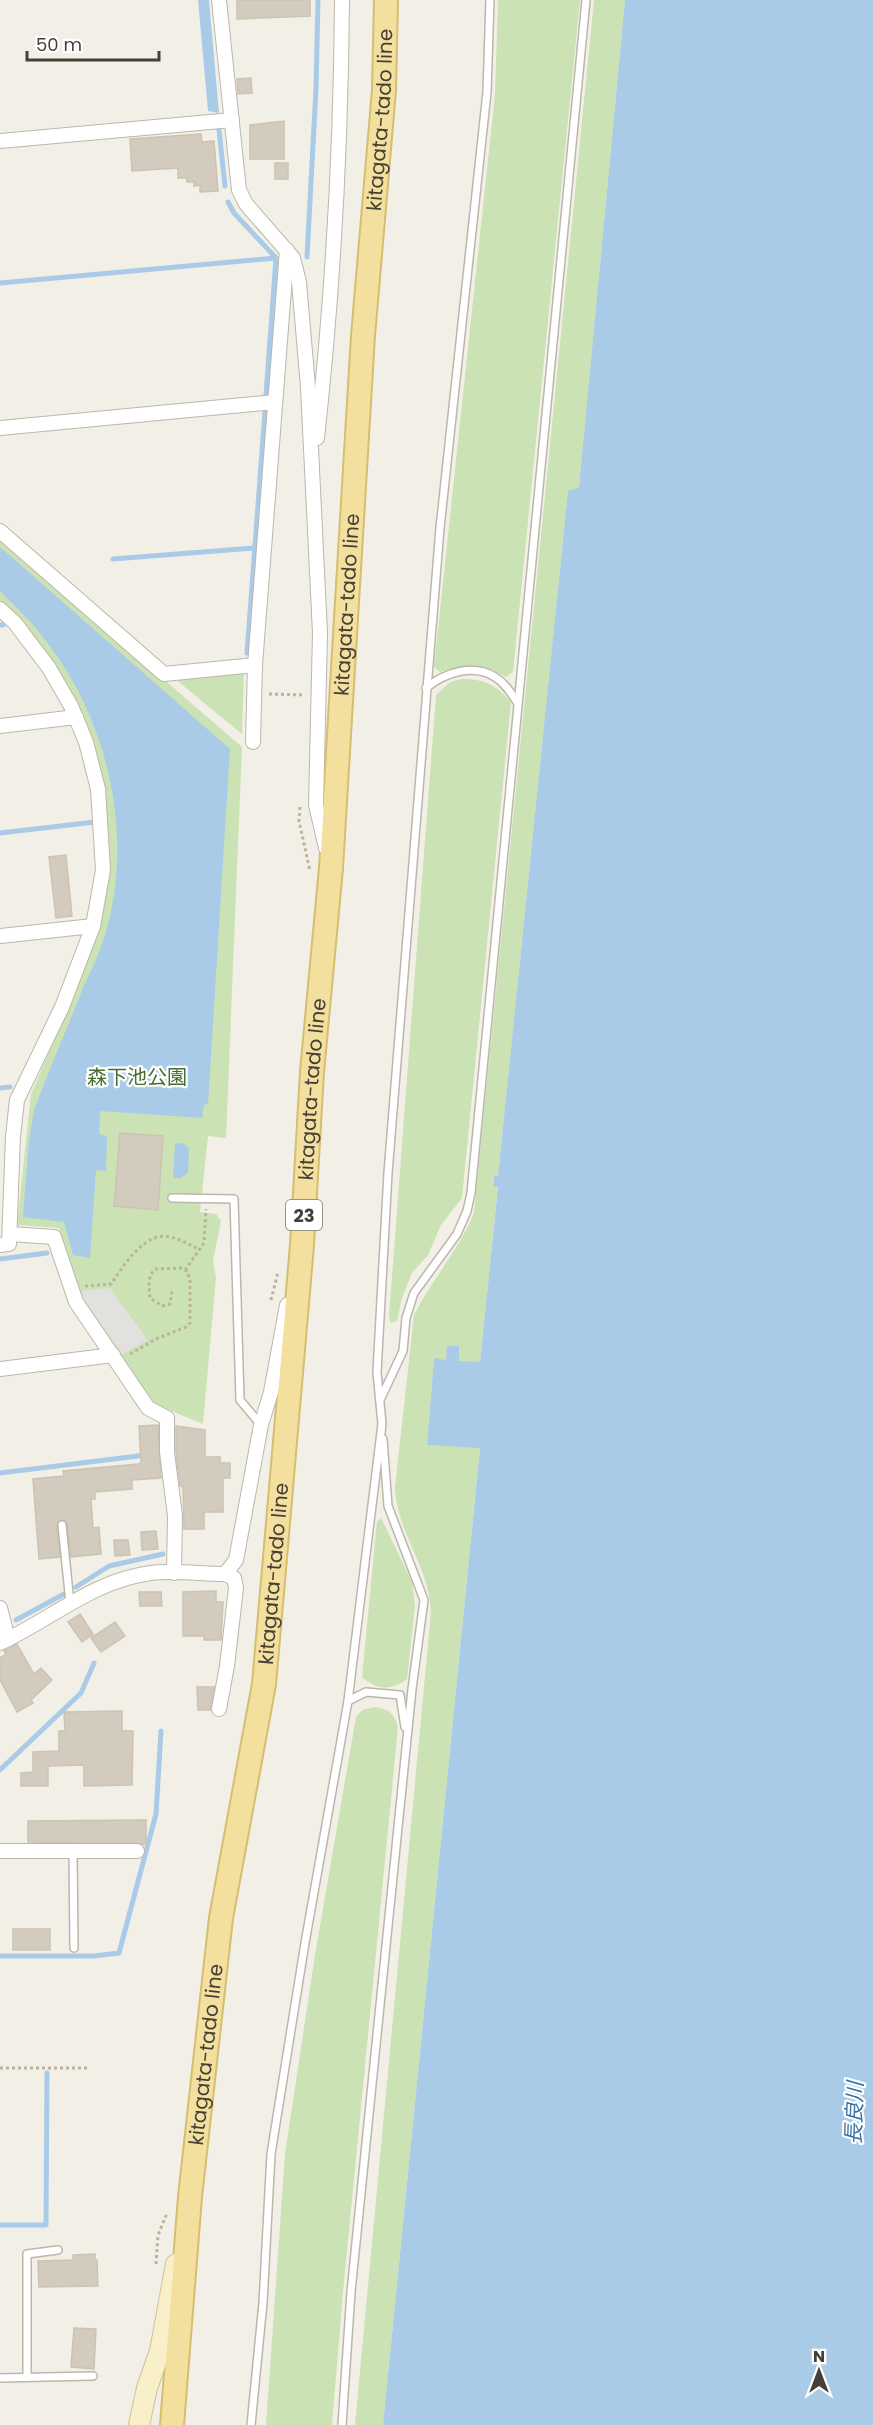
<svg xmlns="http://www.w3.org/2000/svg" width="873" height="2425" font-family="Poppins,'Noto Sans JP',sans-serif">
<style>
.green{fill:#cbe2b4}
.parking{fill:#e3e1de}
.water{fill:#a9cbe8}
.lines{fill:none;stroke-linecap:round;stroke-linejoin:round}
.stream{stroke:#a9cbe8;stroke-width:5}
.building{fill:#d2cbbe;stroke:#ccc3b2;stroke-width:1.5}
.service-casing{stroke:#bcb7ab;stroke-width:10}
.minor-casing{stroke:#bcb7ab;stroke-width:16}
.secondary-casing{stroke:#cdc39b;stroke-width:22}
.primary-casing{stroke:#d7bd70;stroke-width:26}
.path{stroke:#bcb39d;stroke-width:3;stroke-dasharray:3 3;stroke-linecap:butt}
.service{stroke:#fff;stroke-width:7}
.minor{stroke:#fff;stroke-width:14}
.secondary{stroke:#f9f0ca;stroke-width:20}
.primary{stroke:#f4e09e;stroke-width:22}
.labels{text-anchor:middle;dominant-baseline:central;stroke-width:4.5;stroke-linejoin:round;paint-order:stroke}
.shield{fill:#fff;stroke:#7c7973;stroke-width:1.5}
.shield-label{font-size:18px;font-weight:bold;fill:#443f37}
.street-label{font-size:20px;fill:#443f37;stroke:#fff}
.park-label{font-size:20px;fill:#456f30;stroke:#fff}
.water-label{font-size:21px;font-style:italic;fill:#3b72a4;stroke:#fff}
</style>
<rect width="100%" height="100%" fill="#f2efe7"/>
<g class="green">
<path d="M498 0H580L513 672 506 677C484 663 464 664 440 672L434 667 495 94Z"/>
<path d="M594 0H625L579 488 568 492 498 1177H493V1186H498L480 1363 458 1361 459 1346 446 1360 434 1359 427 1445 480 1447 383 2425H355L431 1612C430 1568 396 1531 395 1487L414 1315C432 1279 459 1250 474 1213Z"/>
<polygon points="0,538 242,747 226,1138 208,1136 200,1212 216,1214 221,1221 213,1261 216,1277 203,1424 155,1404 81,1300 70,1260 59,1228 17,1225 31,1094 79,982 107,876 108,830 103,789 91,735 60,671 18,617 0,600"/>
<polygon points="244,671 242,734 174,678"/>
<path d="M462 679C485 679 496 685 511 702L462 1198 441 1225 428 1255 412 1273 402 1298 397 1321 391 1323 389 1316 436 695 450 682Z"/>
<path d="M381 1518 412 1582 415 1606 407 1679C390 1691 377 1690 362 1677L377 1522Z"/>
<path d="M375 1707C390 1710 394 1713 398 1727L343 2292 332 2425H266L285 2154 315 1955 356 1717 362 1710Z"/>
</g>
<polygon class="parking" points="110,1288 148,1340 122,1354 83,1299 82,1291"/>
<g class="water">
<polygon points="198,0 209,0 219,113 208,111"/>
<polygon points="625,0 873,0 873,2425 383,2425 480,1448 427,1445 434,1358 446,1360 447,1346 459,1346 459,1361 480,1362 498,1187 493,1186 494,1176 498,1176 568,491 579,487"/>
<path d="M0 547 230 749 208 1104 204 1105 202 1118 100 1111 99 1134 107 1136 106 1171 96 1170 90 1258 73 1255 64 1222 23 1217 29 1140 34 1111C49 1069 67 1029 83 988 90 972 99 955 104 938 135 841 110 725 49 645 35 625 17 608 0 591Z"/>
<polygon points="175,1143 185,1144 189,1149 188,1173 181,1178 173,1178"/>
</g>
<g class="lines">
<g class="stream">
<polyline points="219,130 225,186"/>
<polyline points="228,202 234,213 276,258 266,395"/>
<polyline points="307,257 316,89 318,0"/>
<polyline points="0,283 276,258"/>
<polyline points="113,559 254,548"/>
<polyline points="0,625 3,625"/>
<polyline points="247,653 265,411"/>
<polyline points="0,833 95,822"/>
<polyline points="0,1088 10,1087"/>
<polyline points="0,1259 47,1253"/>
<polyline points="0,1473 146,1455"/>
<polyline points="76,1587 109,1566 163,1554"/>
<polyline points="16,1620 64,1594"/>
<polyline points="0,1770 81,1693 94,1663"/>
<polyline points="0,1956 94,1956 119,1953 156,1814 161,1731"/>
<polyline points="0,2225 46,2225 47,2073"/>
</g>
</g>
<g class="building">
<polygon points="237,0 310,0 310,16 237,19"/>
<polygon points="251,78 252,93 238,94 237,79"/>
<polygon points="284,121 284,159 250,159 250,125"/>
<polygon points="201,134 202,142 214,141 218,191 200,192 200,185 194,186 194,182 187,182 187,178 178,178 178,168 132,171 130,139"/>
<rect x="275" y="163" width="13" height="16"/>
<polygon points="66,855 72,916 56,918 49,857"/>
<polygon points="120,1133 163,1136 158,1210 114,1206"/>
<polygon points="158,1425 161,1478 132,1480 132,1489 95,1492 95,1499 91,1499 93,1528 99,1527 101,1554 71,1557 67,1524 62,1519 56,1525 60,1557 39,1559 33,1479 64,1476 63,1471 139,1464 141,1462 139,1426"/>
<polygon points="176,1426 205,1430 205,1457 220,1457 220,1463 230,1463 230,1478 223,1478 223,1512 204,1512 204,1529 184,1529 183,1486 180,1486 176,1451"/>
<polygon points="156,1531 158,1549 142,1550 141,1532"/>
<polygon points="114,1540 128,1540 130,1555 115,1556"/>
<polygon points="216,1591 216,1602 223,1602 221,1640 204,1640 204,1636 183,1636 183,1592"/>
<polygon points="139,1592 161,1592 162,1606 140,1606"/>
<polygon points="80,1614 93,1634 82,1642 68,1622"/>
<polygon points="115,1622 125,1636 101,1652 91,1638"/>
<polygon points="17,1644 34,1674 41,1668 52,1680 31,1700 33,1703 17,1712 0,1680 0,1658 6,1654 4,1651"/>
<polygon points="197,1687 214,1687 210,1710 198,1710"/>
<polygon points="122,1711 122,1731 133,1731 132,1785 84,1786 84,1765 48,1766 48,1786 21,1786 21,1773 33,1772 33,1752 59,1751 59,1731 65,1731 64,1712"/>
<polygon points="146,1820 146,1844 28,1842 28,1821"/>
<rect x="13" y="1929" width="37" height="21"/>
<polygon points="95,2254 95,2260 97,2260 98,2286 39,2287 38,2261 73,2260 73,2255"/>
<polygon points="74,2328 96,2329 94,2369 71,2367"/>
</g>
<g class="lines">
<g class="service-casing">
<g id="service">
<path d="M426 688C444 673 473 663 495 677 505 683 511 693 517 702"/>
<polyline points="172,1198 234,1199 240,1400 261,1425"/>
<polyline points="380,1400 403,1351 406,1318 414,1293 457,1234 467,1211 471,1193 586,0"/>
<polyline points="62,1525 70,1603"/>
<polyline points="348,1701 382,1424 377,1372 388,1173 440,528 487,92 490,0"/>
<polyline points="73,1851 74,1948"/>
<polyline points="27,2377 27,2254 58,2250"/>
<polyline points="0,2378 93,2376"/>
<polyline points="251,2425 263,2303 271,2154 305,1943 348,1701 366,1692 400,1695 405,1727"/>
<polyline points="342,2425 351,2292 412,1689 424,1600 388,1506 383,1439"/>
</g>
</g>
<g class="minor-casing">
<g id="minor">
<polyline points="219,0 239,190 246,204 293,258 299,282 308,387 320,633 316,805 326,848"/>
<polyline points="0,141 232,120"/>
<polyline points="0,428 275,402"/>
<path d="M317 438C333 293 341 146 342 0"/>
<polyline points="0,531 164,674 255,665"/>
<polyline points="0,609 15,623 49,668 71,706 86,742 98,789 103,870 93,926 62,1007 17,1100 13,1136 9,1244 0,1245"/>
<polyline points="0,726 76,717"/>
<polyline points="253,742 255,665 287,250"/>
<polyline points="0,936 93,926"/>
<polyline points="10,1234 54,1237 76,1302 148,1408 167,1418 167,1452 175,1516 174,1573"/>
<polyline points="0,1369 113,1355"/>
<polyline points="0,1608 8,1639"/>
<path d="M0 1643C50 1620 94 1580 151 1573 175 1570 201 1574 225 1574L236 1560 261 1425 271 1392 287 1305"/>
<polyline points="219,1709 227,1666 236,1588 234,1578 225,1574"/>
<polyline points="0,1851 137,1851"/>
</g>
</g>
<g class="secondary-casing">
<polyline id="secondary" points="139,2425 147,2388 160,2351 176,2264"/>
</g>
<g class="primary-casing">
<g id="primary">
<path id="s1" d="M172 2425 190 2197 221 1918 264 1684 276 1546 302 1245 312 1072 331 868 363 336 384 90 386 0"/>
</g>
</g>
<g class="path">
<polyline points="269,694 304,695"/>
<polyline points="300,807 299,821 310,871"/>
<polyline points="185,1270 204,1243 206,1209"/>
<path d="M85 1286 111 1284C123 1267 145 1230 170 1237 180 1239 190 1245 200 1250"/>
<polyline points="271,1300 278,1272"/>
<path d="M130 1354 156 1339 186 1327 190 1323V1281L187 1271 180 1268 155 1269C147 1278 149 1286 150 1298L162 1306 170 1304 172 1290"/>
<polyline points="0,2068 87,2068"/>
<polyline points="156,2264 158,2235 167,2213"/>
</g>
<use href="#service" class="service"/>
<use href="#minor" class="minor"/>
<use href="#secondary" class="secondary"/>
<use href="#primary" class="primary"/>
</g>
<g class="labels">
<rect class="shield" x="286" y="1200" width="36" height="30" rx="4.5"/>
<g class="shield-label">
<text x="304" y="1215">23</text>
</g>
<g class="street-label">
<text stroke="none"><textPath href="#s1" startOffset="2316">kitagata-tado line</textPath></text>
<text stroke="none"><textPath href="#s1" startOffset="1830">kitagata-tado line</textPath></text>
<text stroke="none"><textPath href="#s1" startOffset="1344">kitagata-tado line</textPath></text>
<text stroke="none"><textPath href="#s1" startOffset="858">kitagata-tado line</textPath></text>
<text stroke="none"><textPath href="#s1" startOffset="372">kitagata-tado line</textPath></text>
</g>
<g class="park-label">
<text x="137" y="1077">森下池公園</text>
</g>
<g class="water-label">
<text transform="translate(854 2113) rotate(-88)">長良川</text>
</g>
</g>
<g transform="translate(819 2371)" stroke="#ffffff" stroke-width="4.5" paint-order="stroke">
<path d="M0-4.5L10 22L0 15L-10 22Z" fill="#443f37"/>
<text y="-9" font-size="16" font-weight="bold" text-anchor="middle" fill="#443f37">N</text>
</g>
<path d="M27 51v9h132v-9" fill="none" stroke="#443f37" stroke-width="3"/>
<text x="36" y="51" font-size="18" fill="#443f37" stroke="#ffffff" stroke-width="4.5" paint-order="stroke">50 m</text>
</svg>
